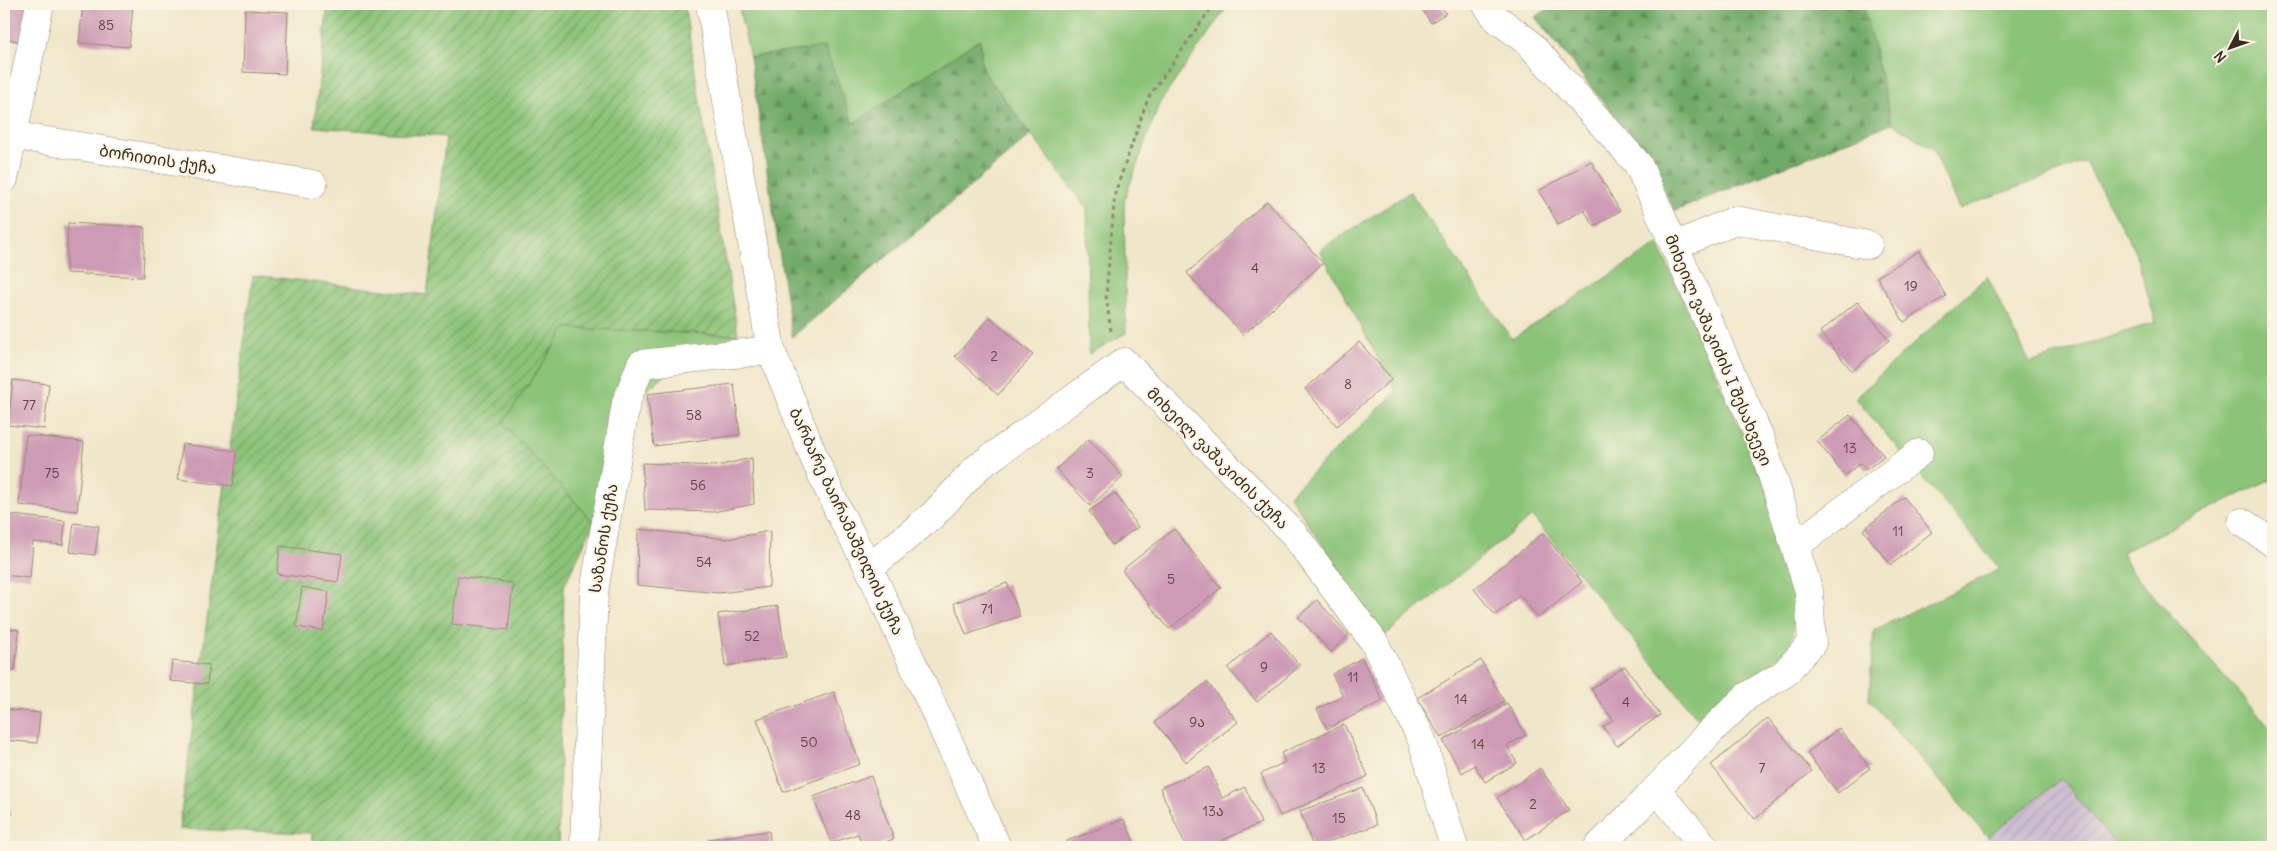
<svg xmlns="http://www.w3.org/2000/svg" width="2277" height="851" font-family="Delius,'Noto Sans Georgian',sans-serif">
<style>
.industrial{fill:url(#industrial-furrows)}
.grass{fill:#8bc478;stroke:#63774b}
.forest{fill:url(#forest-firs);stroke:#566a43}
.garden{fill:url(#garden-furrows);stroke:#63774b}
.building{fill:#ce9bb6}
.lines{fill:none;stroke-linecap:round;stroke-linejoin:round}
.minor-casing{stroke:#968874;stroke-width:29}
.path{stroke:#968874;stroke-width:3;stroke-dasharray:4 4;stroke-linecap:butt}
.minor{stroke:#fff;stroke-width:28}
.labels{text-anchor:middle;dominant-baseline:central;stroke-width:4;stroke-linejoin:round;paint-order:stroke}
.number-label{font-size:14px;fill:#604644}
.street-label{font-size:16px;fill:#3b2a1e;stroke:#fcf5e5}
</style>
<defs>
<pattern id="industrial-furrows" width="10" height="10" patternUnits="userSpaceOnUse" patternTransform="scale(1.25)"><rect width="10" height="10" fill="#cebed2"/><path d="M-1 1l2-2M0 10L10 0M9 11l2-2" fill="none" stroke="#b2a3b4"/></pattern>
<pattern id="forest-firs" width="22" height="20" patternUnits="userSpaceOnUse" patternTransform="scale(1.25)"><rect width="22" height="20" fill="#70aa68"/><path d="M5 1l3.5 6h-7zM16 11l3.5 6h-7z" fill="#5d8b55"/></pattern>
<pattern id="garden-furrows" width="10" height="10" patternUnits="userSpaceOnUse" patternTransform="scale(1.25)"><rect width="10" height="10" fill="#8bc478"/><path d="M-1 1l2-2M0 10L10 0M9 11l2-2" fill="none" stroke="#739f62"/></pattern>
</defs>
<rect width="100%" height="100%" fill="#fcf5e5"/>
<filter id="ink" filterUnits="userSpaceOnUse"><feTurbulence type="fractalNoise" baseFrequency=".02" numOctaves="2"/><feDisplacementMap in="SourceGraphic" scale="10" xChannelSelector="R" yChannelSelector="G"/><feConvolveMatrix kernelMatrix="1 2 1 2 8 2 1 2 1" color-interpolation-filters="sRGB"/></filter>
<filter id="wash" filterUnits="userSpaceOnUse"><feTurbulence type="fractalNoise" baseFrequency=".0096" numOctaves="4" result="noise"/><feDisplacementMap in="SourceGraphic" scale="20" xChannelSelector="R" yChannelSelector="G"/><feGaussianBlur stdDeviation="1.12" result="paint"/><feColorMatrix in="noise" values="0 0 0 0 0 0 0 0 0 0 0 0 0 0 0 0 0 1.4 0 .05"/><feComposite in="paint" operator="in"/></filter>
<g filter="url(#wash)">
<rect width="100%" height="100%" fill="#f0e6c9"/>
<polygon class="industrial" points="2061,778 2118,847 1976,847"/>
<g class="grass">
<polygon points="738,4 1229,4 1159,104 1124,201 1126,333 1089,354 1087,209 982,69 980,39 853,124 825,48 750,57"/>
<polygon points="1863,4 2273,4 2273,482 2269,480 2122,552 2132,572 2273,731 2273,847 2118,847 2061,779 1988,837 1869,699 1874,630 2000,569 1855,398 1987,276 2030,363 2156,322 2135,251 2085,162 1959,209 1933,149 1892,123"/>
<polygon points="1410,192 1512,339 1658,244 1772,501 1796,597 1792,646 1700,721 1532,516 1384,636 1289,495 1396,392 1320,250"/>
<polygon points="566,328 738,335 662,377 640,396 594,523 503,423"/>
</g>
<g class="forest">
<polygon points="1556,4 1863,4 1892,123 1675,211 1645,154 1535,17"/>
<polygon points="980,39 982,69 1031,135 792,337 750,57 825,47 853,124"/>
</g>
<polygon class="garden" points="328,4 684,4 738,335 566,328 503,423 594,523 564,586 558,847 311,847 312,833 179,829 253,275 427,295 446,137 314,127"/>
<g id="blocks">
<g class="building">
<polygon points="4,4 28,4 21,42 4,38"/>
<polygon points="83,4 133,6 129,47 79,43"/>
<polygon points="1418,4 1439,4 1446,13 1431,23"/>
<polygon points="245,10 288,12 285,74 243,72"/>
<polygon points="1591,161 1620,211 1594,226 1584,210 1558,224 1539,191"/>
<polygon points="1267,201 1323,263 1243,335 1187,273"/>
<polygon points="68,223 145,227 143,277 66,273"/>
<polygon points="1919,251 1946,296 1904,322 1877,277"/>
<polygon points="1858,301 1889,340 1852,371 1820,332"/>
<polygon points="990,317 1033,355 998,395 955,356"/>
<polygon points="1359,342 1392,379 1337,426 1305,389"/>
<polygon points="13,380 49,384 44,429 8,425"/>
<polygon points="734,384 740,435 654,446 647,394"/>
<polygon points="1850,415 1884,456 1866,470 1860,463 1845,476 1817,441"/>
<polygon points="26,435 84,442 77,511 19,505"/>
<polygon points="1089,439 1123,477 1090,506 1056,469"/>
<polygon points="182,444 237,451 233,486 178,479"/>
<polygon points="752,458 754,504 713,512 645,510 642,463 717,466"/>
<polygon points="1115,493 1138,527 1112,545 1089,511"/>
<polygon points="1904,497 1932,532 1891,565 1863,530"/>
<polygon points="4,514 65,521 63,545 33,542 30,578 4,575"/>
<polygon points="74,523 99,526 95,555 70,552"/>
<polygon points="638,529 728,539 770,531 769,587 719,593 637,585"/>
<polygon points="1174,529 1221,588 1169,629 1122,570"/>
<polygon points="1543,533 1582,582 1538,618 1520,595 1495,615 1474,589"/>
<polygon points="280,546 342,554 338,582 277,574"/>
<polygon points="458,576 513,583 508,630 452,624"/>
<polygon points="1007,583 1020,616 966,635 954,603"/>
<polygon points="302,587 329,592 323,631 296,627"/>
<polygon points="1317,600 1349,635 1331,652 1298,617"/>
<polygon points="778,606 786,657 725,666 718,614"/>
<polygon points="4,628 19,630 15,670 4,669"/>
<polygon points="1271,631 1300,666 1257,702 1228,668"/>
<polygon points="1362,658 1383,701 1327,729 1317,709 1343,696 1332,674"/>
<polygon points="1481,660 1504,701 1441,738 1417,698"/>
<polygon points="172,661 209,665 207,684 170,681"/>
<polygon points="1625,666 1660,715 1617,746 1603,727 1613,720 1591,689"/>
<polygon points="1207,682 1238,722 1186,762 1155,722"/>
<polygon points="834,692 860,764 783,792 757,719"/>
<polygon points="1507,703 1526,735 1507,746 1517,763 1485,782 1475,765 1462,773 1443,741"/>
<polygon points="4,709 40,713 37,743 4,740"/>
<polygon points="1768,718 1812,771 1755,819 1711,765"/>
<polygon points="1344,724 1368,776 1280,816 1261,774 1285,762 1281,753"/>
<polygon points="1839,728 1870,768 1838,793 1807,753"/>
<polygon points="1209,767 1222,798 1245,787 1261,823 1208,847 1186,847 1160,788"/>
<polygon points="1540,768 1569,810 1526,840 1497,798"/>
<polygon points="4,771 6,771 10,816 4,816"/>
<polygon points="871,776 894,839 871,847 863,847 858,834 831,843 813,797"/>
<polygon points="1363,788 1377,825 1313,847 1300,811"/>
<polygon points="1124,819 1136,847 1070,847 1067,841"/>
<polygon points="769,831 771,847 709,847 708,839"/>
</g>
</g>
</g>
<g filter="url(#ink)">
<use href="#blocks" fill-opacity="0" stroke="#968874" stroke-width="1"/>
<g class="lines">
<g class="minor-casing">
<g id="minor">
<polyline points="710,4 771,350 815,460 839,512 869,568 997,847"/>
<polyline points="1486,4 1497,19 1528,42 1638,164 1761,440 1809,591 1812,643 1784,674 1747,696 1711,731 1639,807 1598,847"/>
<polyline points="4,134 313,184"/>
<polyline points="4,179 40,4"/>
<polyline points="1675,246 1735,220 1868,245"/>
<polyline points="2242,522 2273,543"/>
<polyline points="1795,546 1919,453"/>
<polyline points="869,568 933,515 978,467 1124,362 1293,533 1374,642 1422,740 1454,847"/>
<polyline points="1656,789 1705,847"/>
<polyline points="584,847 594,592 626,403 641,364 771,350"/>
</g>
</g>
<polyline class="path" points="1111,331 1106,296 1115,193 1148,98 1214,4"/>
<use href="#minor" class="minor"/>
</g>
</g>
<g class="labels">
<g class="number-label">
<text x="106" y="25">85</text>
<text x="1255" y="268">4</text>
<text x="1911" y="286">19</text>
<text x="994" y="356">2</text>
<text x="1348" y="384">8</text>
<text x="29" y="405">77</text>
<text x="694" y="415">58</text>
<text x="1850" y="448">13</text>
<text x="52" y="473">75</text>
<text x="1090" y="473">3</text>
<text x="698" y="485">56</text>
<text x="1898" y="531">11</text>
<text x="704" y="562">54</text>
<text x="1171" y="579">5</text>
<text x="987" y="609">71</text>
<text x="752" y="636">52</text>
<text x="1264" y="667">9</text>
<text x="1353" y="677">11</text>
<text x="1461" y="699">14</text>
<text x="1626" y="702">4</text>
<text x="1197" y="722">9ა</text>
<text x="809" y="742">50</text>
<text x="1478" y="744">14</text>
<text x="1319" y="768">13</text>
<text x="1762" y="768">7</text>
<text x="1533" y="804">2</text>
<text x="1213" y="811">13ა</text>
<text x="853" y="815">48</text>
<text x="1339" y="818">15</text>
</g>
<g class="street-label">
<text transform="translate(158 159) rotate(9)">ბორითის ქუჩა</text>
<text transform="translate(1719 350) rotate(67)">მიხეილ ვაშაკიძის I შესახვევი</text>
<text transform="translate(1218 458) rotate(45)">მიხეილ ვაშაკიძის ქუჩა</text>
<text transform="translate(847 521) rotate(65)">ბარბარე ბაირამაშვილის ქუჩა</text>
<text transform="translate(603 538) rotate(-81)">საზანოს ქუჩა</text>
</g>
</g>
<rect width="2277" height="851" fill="none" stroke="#fcf5e5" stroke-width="20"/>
<g transform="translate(2230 48) rotate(229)" stroke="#fcf5e5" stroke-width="4" paint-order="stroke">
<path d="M0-4L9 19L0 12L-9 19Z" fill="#3b2a1e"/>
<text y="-8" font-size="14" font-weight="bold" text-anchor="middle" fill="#3b2a1e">N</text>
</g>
</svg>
